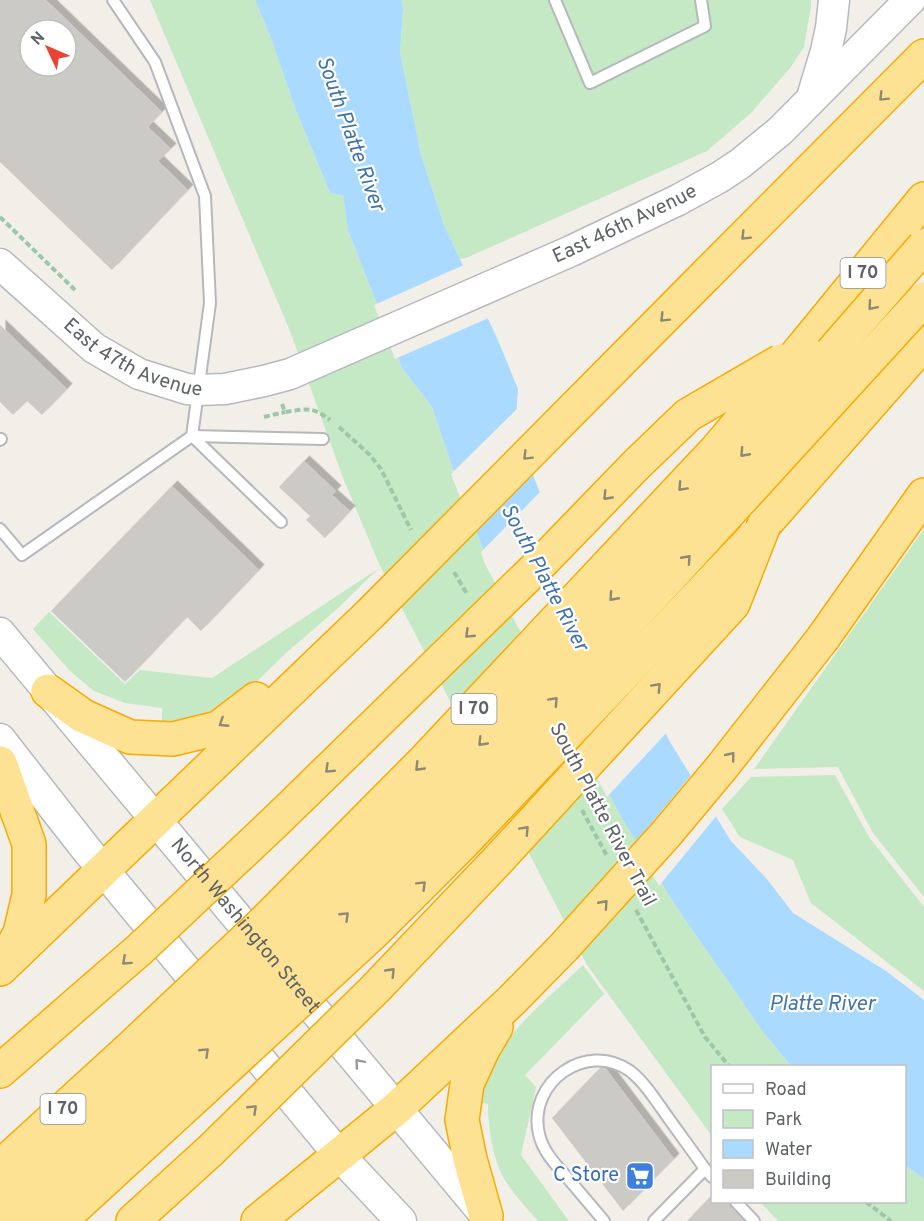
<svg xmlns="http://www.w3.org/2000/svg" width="924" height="1221" font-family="Overpass,sans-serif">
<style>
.green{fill:#c5e8c5}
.water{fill:#aadaff}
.pier{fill:#f1efe8}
.building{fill:#cccac5;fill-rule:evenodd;filter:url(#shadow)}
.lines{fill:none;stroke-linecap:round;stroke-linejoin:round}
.lane-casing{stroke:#b5b8bc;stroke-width:14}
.secondary-casing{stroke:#b6babf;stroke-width:33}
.highway-casing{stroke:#f9ab00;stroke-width:36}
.path{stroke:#9cc7a9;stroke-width:4;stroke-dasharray:6 3;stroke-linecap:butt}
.lane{stroke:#fff;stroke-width:10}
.secondary{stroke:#fff;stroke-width:30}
.highway{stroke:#fde293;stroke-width:33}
.highway-bridge-casing{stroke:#f9ab00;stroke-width:36;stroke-linecap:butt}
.highway-bridge{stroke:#fde293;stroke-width:33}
.oneway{stroke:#8e8975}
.oneway2{stroke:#979a9d}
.labels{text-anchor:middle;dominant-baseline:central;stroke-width:4.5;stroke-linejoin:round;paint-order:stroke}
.shield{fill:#fff;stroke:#8f9295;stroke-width:1.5}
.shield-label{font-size:18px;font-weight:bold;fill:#5f6368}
.street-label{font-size:20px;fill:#5f6368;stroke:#fff}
.shop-label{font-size:20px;fill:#366cbe;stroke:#fff;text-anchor:end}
.water-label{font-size:21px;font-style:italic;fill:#4174aa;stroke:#fff}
</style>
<defs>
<filter id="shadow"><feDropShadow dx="5.5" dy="-5.5" stdDeviation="0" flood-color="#0004"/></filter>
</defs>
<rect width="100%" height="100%" fill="#f1efe8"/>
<g class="green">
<polygon points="150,0 255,0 271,38 295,108 330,193 343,194 348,230 402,368 432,407 452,466 488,562 578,729 623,820 675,905 763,1032 791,1066 712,1066 712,1136 587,965 380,566 343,478 290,331"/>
<polygon points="401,0 811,0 811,6 804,47 790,68 751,113 707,151 466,258 460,259 444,225 421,155 400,52 403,9"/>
<polygon points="924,529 924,897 873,833 838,767 754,769"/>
<polygon points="378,569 337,609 286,653 249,689 228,704 192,718 162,722 162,708 125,703 94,691 70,671 33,629 49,612 125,684 140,670 212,678"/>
<polygon points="835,775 869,837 924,907 924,991 811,903 793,860 740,837 722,809 751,777"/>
<path d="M583 965 604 994 525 1075 536 1087 521 1155 569 1221H538C526 1207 512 1193 503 1177 492 1156 488 1126 488 1104L480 1102C483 1092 485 1080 489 1070 508 1029 551 996 583 965Z"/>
<polygon points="905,1165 924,1179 924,1221 778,1221 760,1202 904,1202"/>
</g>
<polygon class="water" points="255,0 401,0 403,9 400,52 421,155 444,225 497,338 518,389 515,429 540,493 670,742 731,841 766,878 793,913 886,971 924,1000 924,1179 905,1165 904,1066 791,1066 763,1032 675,905 623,820 488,562 452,466 432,407 402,368 348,230 343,195 330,193 295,108 271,38"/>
<g class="pier">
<polygon points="466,264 491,317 395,359 374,305"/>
<polygon points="520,406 519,429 533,467 472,529 451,474"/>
<polygon points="542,490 668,731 607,797 485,564 481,552"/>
<polygon points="693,773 718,814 659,886 634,844"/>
</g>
<g class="building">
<path d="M0 0H46L162 112 148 127 171 149 158 161 188 190 112 270 0 162ZM30 30H66V66H30Z"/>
<polygon points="0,325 67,389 42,415 27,401 13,415 0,402"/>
<polygon points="304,461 336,491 332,495 350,511 325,538 306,520 310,516 279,487"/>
<polygon points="172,486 259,570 201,631 187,617 125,682 51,611"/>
<polygon points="603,1065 674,1159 623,1211 552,1118"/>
<polygon points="712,1195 712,1202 729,1202 749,1221 687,1221"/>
</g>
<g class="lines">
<g class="lane-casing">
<g id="lane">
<polyline points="113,0 155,62 205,196 210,303 192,436"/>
<polyline points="555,0 590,83 705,26 701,0"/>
<polyline points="192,436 281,522"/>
<polyline points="0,440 1,439"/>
<polyline points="0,529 22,555 192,436 323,439"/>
<polyline points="736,1202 754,1221"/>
<path d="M604 1221C593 1208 582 1195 571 1182 559 1168 543 1153 539 1134 527 1082 587 1040 630 1071 643 1081 653 1096 662 1109 676 1129 691 1149 705 1169L712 1177"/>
<polyline points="654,1221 705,1169"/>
</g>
</g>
<g class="secondary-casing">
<g id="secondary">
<polyline points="813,94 826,51 831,28 834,0"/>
<path id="s1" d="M0 264 94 348 139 374 187 389 198 390 225 389 264 381 290 374 571 251 678 200 720 177 741 163 780 131 910 0"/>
<path id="s2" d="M0 633 486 1216"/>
<polyline points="0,739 86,849 339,1155 401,1221"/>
</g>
</g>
<g class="highway-casing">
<g id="highway">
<polyline points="705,276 924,56"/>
<polyline points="803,347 924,199"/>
<polyline points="764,525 924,343"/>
<polyline points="823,638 924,495"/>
<polyline points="48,691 83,716 130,737 173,739 218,728 256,699"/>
<polyline points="0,763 29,844 29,895 20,933 9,953"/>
<polyline points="0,969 371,613"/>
<polyline points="0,1071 95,988"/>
<polyline points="0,1167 126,1052"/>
<polyline points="0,1206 146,1074"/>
<polyline points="486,1216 470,1159 462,1120 467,1084 483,1049 496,1027"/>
<polyline points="20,1221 162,1092"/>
<polyline points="60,1221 180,1111"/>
<polyline points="133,1221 211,1150"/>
<polyline points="258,1221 397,1108 512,1000 564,947"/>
</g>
</g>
<g class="path">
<polyline points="0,217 75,290"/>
<path d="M282 404 285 412C307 409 312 406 330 420"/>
<polyline points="264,417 285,412"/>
<polyline points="339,427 370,455 381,469 411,530"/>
<polyline points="454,572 467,594"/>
<polyline points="582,810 607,856"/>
<polyline points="636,910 705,1037 729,1066"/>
<polyline points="866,1202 891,1221"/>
</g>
<use href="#lane" class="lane"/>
<use href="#secondary" class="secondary"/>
<use href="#highway" class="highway"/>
<g class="highway-bridge-casing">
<g id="highway-bridge">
<polyline points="371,613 705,276"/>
<polyline points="564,947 666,834 722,767 823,638"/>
<polyline points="95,988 139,950 275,822 546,558 636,465 688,415 781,361"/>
<polyline points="126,1052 262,924 422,763 717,449 803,347"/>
<polyline points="146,1074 281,946 390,837 491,732 748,449 924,246"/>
<polyline points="162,1092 388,875 521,737 669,578 924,299"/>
<polyline points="180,1111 373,933 464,842 753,538"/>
<polyline points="211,1150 375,989 497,861 733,604 764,525"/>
</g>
</g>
<use href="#highway-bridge" class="highway-bridge"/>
</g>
<defs><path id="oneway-chevron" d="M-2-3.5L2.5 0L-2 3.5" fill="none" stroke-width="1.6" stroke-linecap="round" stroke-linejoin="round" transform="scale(1.5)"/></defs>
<g class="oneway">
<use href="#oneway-chevron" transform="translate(883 97) rotate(135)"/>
<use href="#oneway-chevron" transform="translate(745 236) rotate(135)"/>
<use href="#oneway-chevron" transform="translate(872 306) rotate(131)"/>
<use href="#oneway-chevron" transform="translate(664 318) rotate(135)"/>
<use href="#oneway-chevron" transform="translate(744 453) rotate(132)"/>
<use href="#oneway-chevron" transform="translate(527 456) rotate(135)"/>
<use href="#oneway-chevron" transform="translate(682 487) rotate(133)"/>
<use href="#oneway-chevron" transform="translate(607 496) rotate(134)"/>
<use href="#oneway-chevron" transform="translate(687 559) rotate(-48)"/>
<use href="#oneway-chevron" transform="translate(613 597) rotate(132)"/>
<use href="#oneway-chevron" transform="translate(469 634) rotate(136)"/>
<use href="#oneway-chevron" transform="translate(657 687) rotate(-47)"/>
<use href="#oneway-chevron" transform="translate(554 701) rotate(-47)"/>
<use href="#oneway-chevron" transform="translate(223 723) rotate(147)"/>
<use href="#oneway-chevron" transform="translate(482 742) rotate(134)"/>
<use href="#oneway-chevron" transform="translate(731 756) rotate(-51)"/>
<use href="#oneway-chevron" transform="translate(419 767) rotate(134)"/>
<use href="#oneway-chevron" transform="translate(329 769) rotate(136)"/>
<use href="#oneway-chevron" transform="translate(525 830) rotate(-47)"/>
<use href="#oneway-chevron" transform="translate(422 885) rotate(-45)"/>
<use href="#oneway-chevron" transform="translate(604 904) rotate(-48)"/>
<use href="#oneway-chevron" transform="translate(345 916) rotate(-44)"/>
<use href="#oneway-chevron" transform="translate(126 961) rotate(138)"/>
<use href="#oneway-chevron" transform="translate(391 972) rotate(-46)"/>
<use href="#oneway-chevron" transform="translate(205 1052) rotate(-44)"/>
<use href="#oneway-chevron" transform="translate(253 1109) rotate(-44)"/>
</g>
<use class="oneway2" href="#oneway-chevron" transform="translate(359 1063) rotate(-130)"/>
<defs>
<g id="supermarket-square" transform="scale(1.5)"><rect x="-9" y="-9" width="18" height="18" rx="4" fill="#3f7fe0" stroke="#fff"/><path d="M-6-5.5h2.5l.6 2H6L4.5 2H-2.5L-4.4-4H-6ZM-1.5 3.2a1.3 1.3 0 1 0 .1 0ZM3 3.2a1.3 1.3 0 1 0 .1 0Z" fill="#fff"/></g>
</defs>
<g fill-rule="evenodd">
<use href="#supermarket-square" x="640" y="1176"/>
</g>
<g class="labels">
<g class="shield">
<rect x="840.5" y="258" width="45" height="30" rx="4.5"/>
<rect x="451.5" y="694" width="45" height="30" rx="4.5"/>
<rect x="40.5" y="1094" width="45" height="30" rx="4.5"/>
</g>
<g class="shield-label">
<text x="863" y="273">I 70</text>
<text x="474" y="709">I 70</text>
<text x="63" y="1109">I 70</text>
</g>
<g class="street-label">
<text stroke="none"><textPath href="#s1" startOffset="700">East 46th Avenue</textPath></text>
<text stroke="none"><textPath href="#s1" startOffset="166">East 47th Avenue</textPath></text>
<text transform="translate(602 815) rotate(62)">South Platte River Trail</text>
<text stroke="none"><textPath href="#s2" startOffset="382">North Washington Street</textPath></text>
</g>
<g class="shop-label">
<text x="619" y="1176">C Store</text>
</g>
<g class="water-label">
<text transform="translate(350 134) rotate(70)">South Platte River</text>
<text transform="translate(544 578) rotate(62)">South Platte River</text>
<text x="822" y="1004">Platte River</text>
</g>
</g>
<rect x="711" y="1065" width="195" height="138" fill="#ffffff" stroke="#bfc1c3" stroke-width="1.5"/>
<rect x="723" y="1084" width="30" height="9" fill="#ffffff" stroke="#bfc1c3" stroke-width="1.5"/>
<text x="765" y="1095" font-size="18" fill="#5f6368">Road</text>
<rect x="723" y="1110" width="30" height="18" fill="#c5e8c5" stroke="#bfc1c3" stroke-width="1.5"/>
<text x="765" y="1125" font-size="18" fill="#5f6368">Park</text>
<rect x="723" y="1140" width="30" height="18" fill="#aadaff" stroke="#bfc1c3" stroke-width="1.5"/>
<text x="765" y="1155" font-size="18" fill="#5f6368">Water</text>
<rect x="723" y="1170" width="30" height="18" fill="#cccac5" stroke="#bfc1c3" stroke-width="1.5"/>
<text x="765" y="1185" font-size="18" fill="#5f6368">Building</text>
<g transform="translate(48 48) rotate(314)"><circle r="28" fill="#ffffff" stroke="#bfc1c3" stroke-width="1.5"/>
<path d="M0-4.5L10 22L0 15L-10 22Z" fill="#ea4335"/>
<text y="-9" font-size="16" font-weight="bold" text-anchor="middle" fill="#5f6368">N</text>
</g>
</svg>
